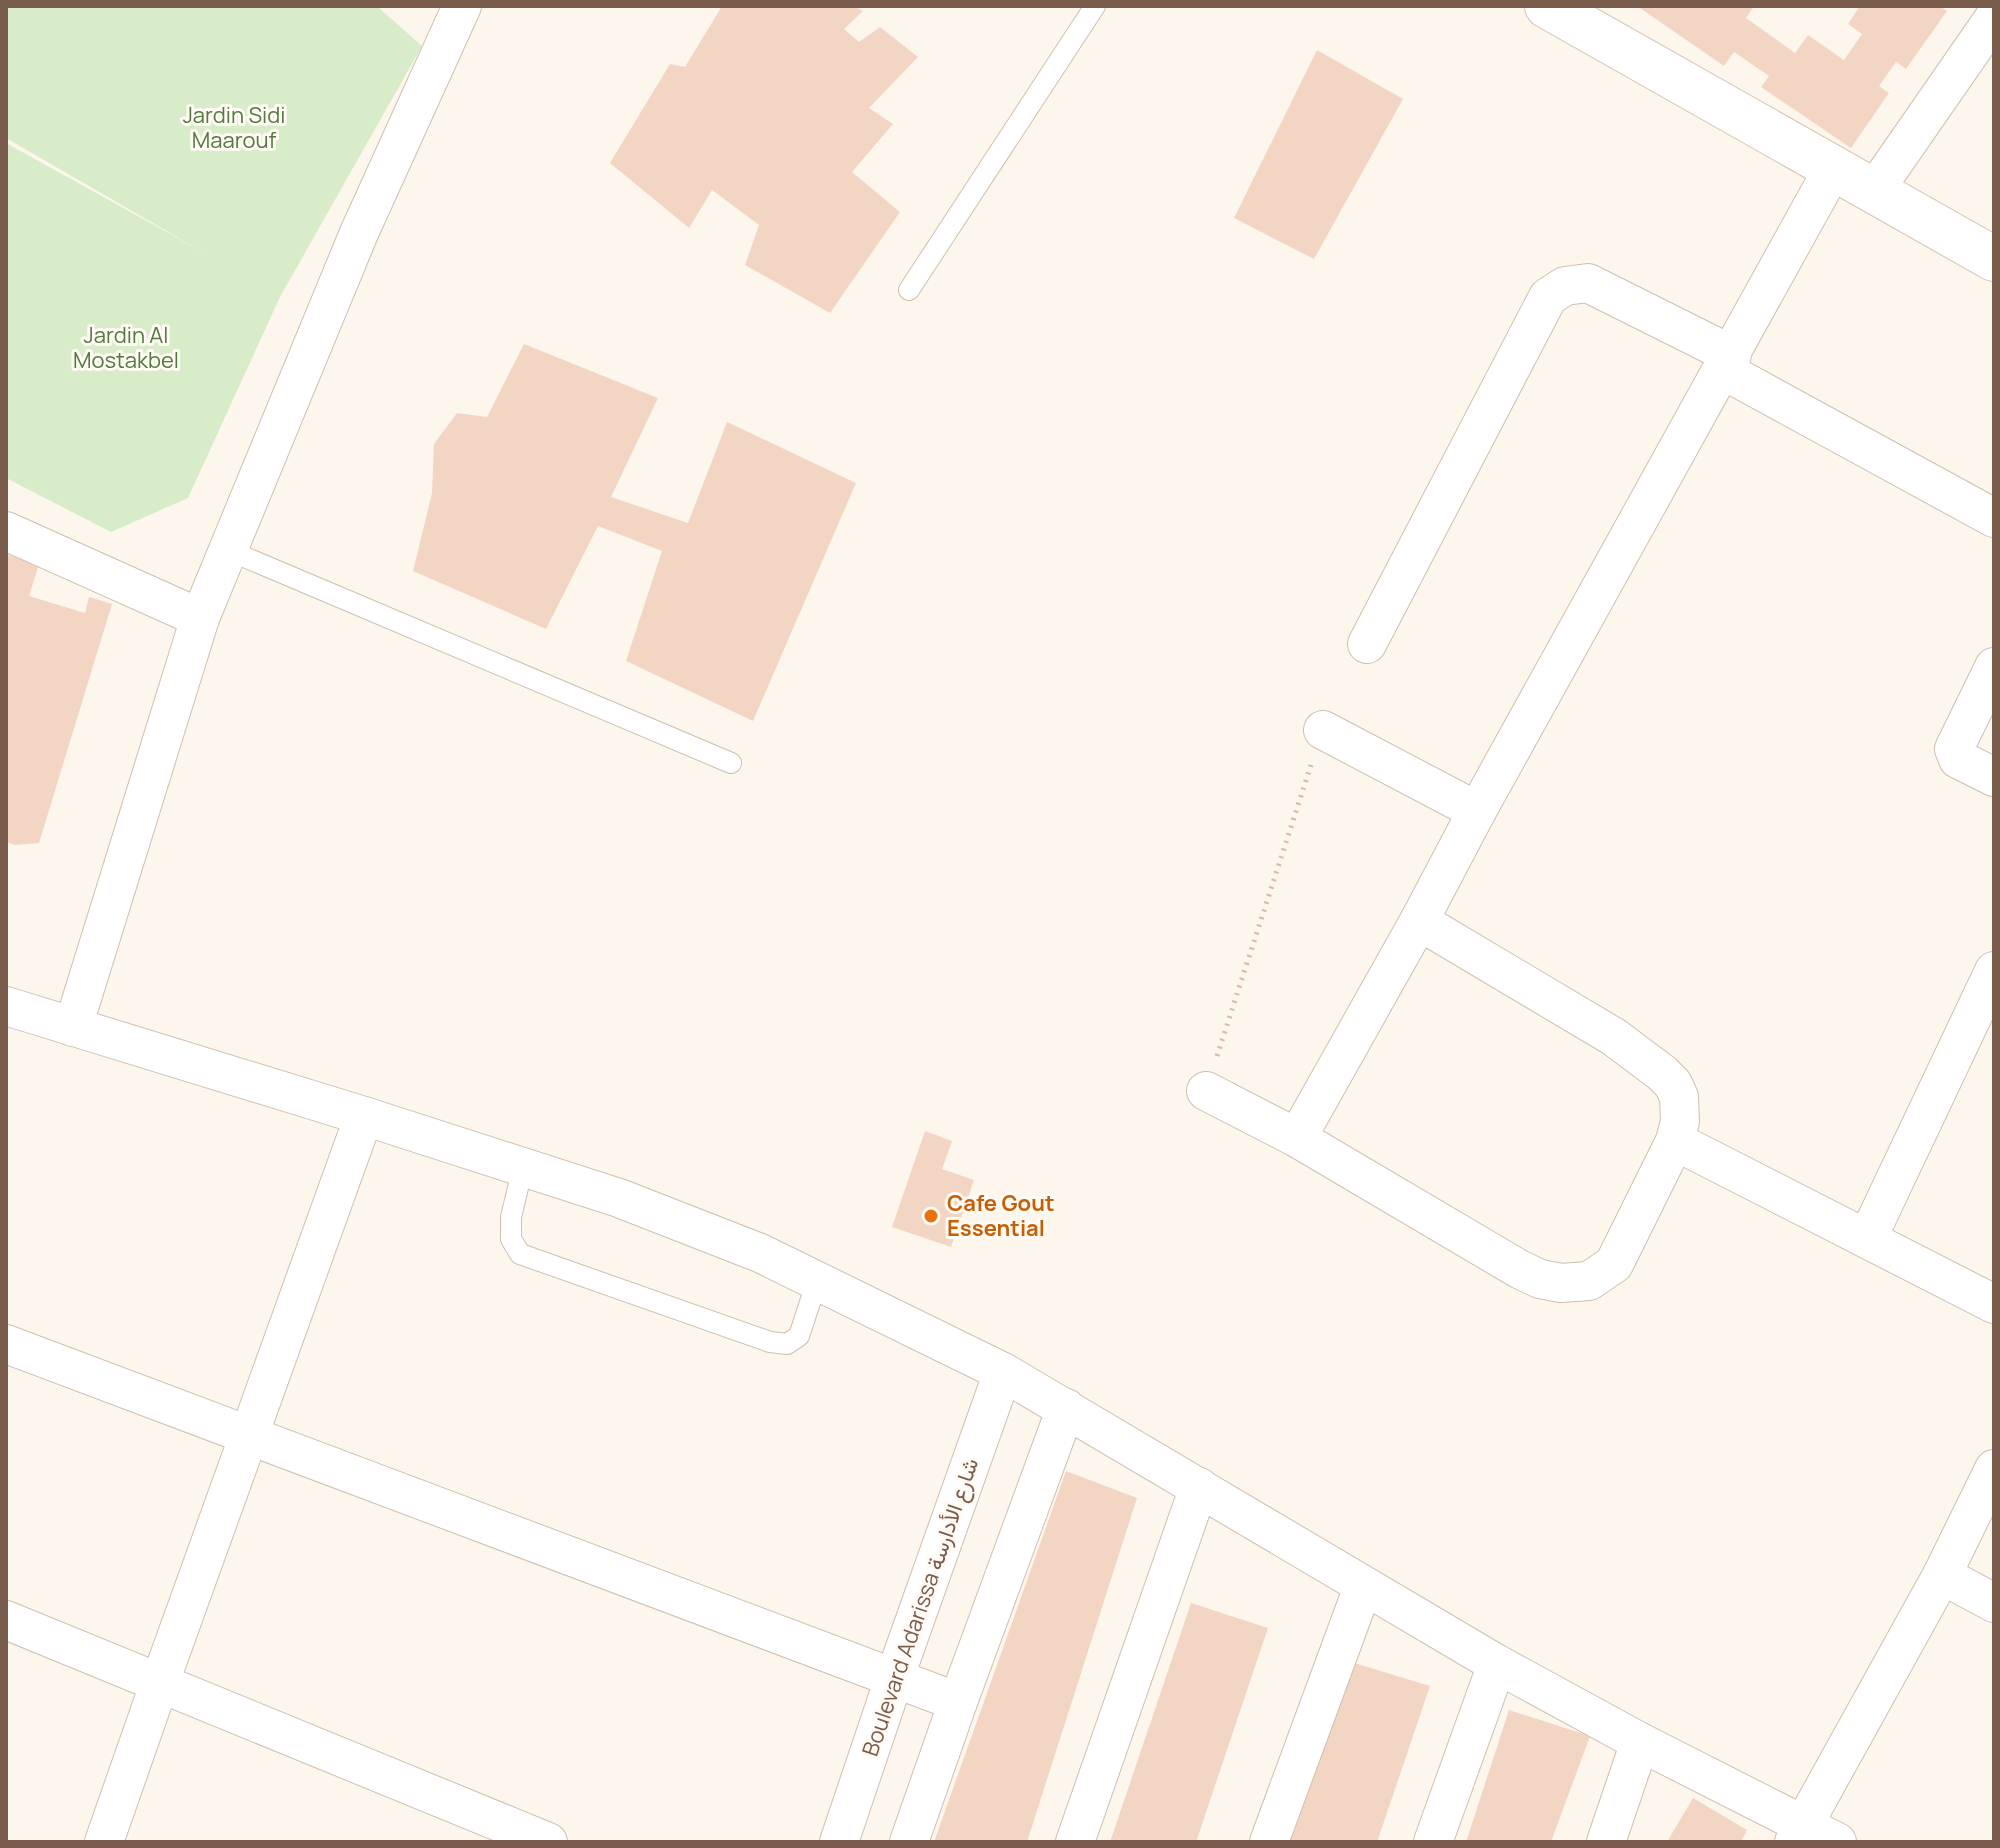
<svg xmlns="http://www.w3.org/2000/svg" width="2000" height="1848" font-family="Manrope,Vazirmatn,sans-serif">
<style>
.green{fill:#d8ecc9}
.building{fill:#f3d5c3}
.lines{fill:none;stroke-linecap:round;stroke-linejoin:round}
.lane-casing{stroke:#d1beb0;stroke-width:22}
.street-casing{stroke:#d1beb0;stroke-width:40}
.secondary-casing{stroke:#d6c0b0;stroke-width:46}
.path{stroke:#d9b8a5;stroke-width:5;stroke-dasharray:2 6;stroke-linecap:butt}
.lane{stroke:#fff;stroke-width:20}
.street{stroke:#fff;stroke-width:38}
.secondary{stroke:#fff;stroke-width:44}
.food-dot{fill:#e8710a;stroke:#fffaf3;stroke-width:3}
.labels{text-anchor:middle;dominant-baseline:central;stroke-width:6;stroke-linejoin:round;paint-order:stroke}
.park-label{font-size:22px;fill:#537a41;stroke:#fffaf3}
.food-label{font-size:22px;font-weight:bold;fill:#c56008;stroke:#fffaf3;text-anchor:start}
.street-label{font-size:22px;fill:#7a5c4d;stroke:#fffaf3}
</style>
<rect width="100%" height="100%" fill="#fdf6ec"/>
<polygon class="green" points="6,6 377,6 422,46 280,297 188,498 111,532 6,478 6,143 201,251 6,138"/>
<g class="building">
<polygon points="722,6 853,6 863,11 844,29 859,42 880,27 918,57 869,108 893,124 852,172 900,212 830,313 745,265 759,225 712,190 689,228 610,163 670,64 685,67"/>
<polygon points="1637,6 1754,6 1746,18 1795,53 1808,35 1844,60 1862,34 1848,24 1860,6 1939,6 1947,11 1906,69 1896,62 1879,86 1889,93 1851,148 1761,87 1769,76 1734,52 1724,66"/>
<polygon points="1317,50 1403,99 1314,259 1234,218"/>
<polygon points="524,344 658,398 611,497 688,523 727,422 856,483 753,721 626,661 662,551 598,526 546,629 413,571 432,493 434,444 457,413 487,417"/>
<polygon points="6,554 39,564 29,596 85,613 89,597 112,604 39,843 15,845 6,842"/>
<polygon points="925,1131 952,1141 942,1169 974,1180 951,1247 892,1227"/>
<polygon points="1066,1471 1137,1498 1027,1842 934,1842"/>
<polygon points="1191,1603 1268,1628 1196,1842 1110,1842"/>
<polygon points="1351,1662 1430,1686 1377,1842 1286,1842"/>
<polygon points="1509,1710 1590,1736 1551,1842 1466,1842"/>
<polygon points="1693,1798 1747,1830 1741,1842 1667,1842"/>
</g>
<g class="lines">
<g class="lane-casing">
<g id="lane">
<polyline points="909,290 1095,6"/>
<polyline points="228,550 731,763"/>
<polyline points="523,1167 511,1217 511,1239 520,1254 770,1342 787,1344 799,1336 817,1281"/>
</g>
</g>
<g class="street-casing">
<g id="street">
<polyline points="1874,191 1994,18"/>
<polyline points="1723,370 1994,518"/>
<polyline points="6,531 200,618"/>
<polyline points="1367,644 1548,297 1565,286 1588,283 1732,355"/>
<polyline points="1994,667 1954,749 1958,759 1994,777"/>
<polyline points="1323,730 1477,811"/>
<polyline points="6,1006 364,1116 619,1198 760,1253 1003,1372 1497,1664 1640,1742 1837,1842"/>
<polyline points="73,1027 200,618 359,233 462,6"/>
<polyline points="1206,1091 1297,1138 1519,1269 1540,1279 1561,1283 1589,1281 1614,1264 1675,1141 1680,1121 1679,1097 1673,1084 1662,1073 1614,1037 1419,921"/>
<polyline points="1297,1138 1419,921 1477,811 1834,167"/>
<polyline points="1675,1141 1994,1304"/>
<polyline points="1867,1239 1994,971"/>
<polyline points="6,1344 958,1702"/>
<polyline points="1942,1575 1994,1603"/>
<polyline points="6,1620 548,1842"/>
<polyline points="104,1842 160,1682 364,1116"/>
<polyline points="839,1842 894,1679 1003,1372"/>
<polyline points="909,1842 958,1702 1066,1408"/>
<polyline points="1075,1842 1199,1487"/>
<polyline points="1269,1842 1363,1587"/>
<polyline points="1433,1842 1497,1664"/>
<polyline points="1606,1842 1640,1742"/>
<polyline points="1794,1842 1942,1575 1994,1469"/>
</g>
</g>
<g class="secondary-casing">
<polyline id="secondary" points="1547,6 1994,259"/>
</g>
<polyline class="path" points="1217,1056 1311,765"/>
<use href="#lane" class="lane"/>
<use href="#street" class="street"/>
<use href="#secondary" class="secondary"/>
</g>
<circle class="food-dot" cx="931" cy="1216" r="8"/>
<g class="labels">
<g class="park-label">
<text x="234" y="115">Jardin Sidi<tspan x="234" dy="25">Maarouf</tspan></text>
<text x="126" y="335">Jardin Al<tspan x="126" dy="25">Mostakbel</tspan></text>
</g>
<g class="food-label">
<text x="947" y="1203">Cafe Gout<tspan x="947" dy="25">Essential</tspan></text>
</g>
<g class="street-label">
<text transform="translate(920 1607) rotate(-71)">Boulevard Adarissa شارع الأدارسة</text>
</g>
</g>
<rect width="2000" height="1848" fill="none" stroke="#7a5c4d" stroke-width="16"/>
</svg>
